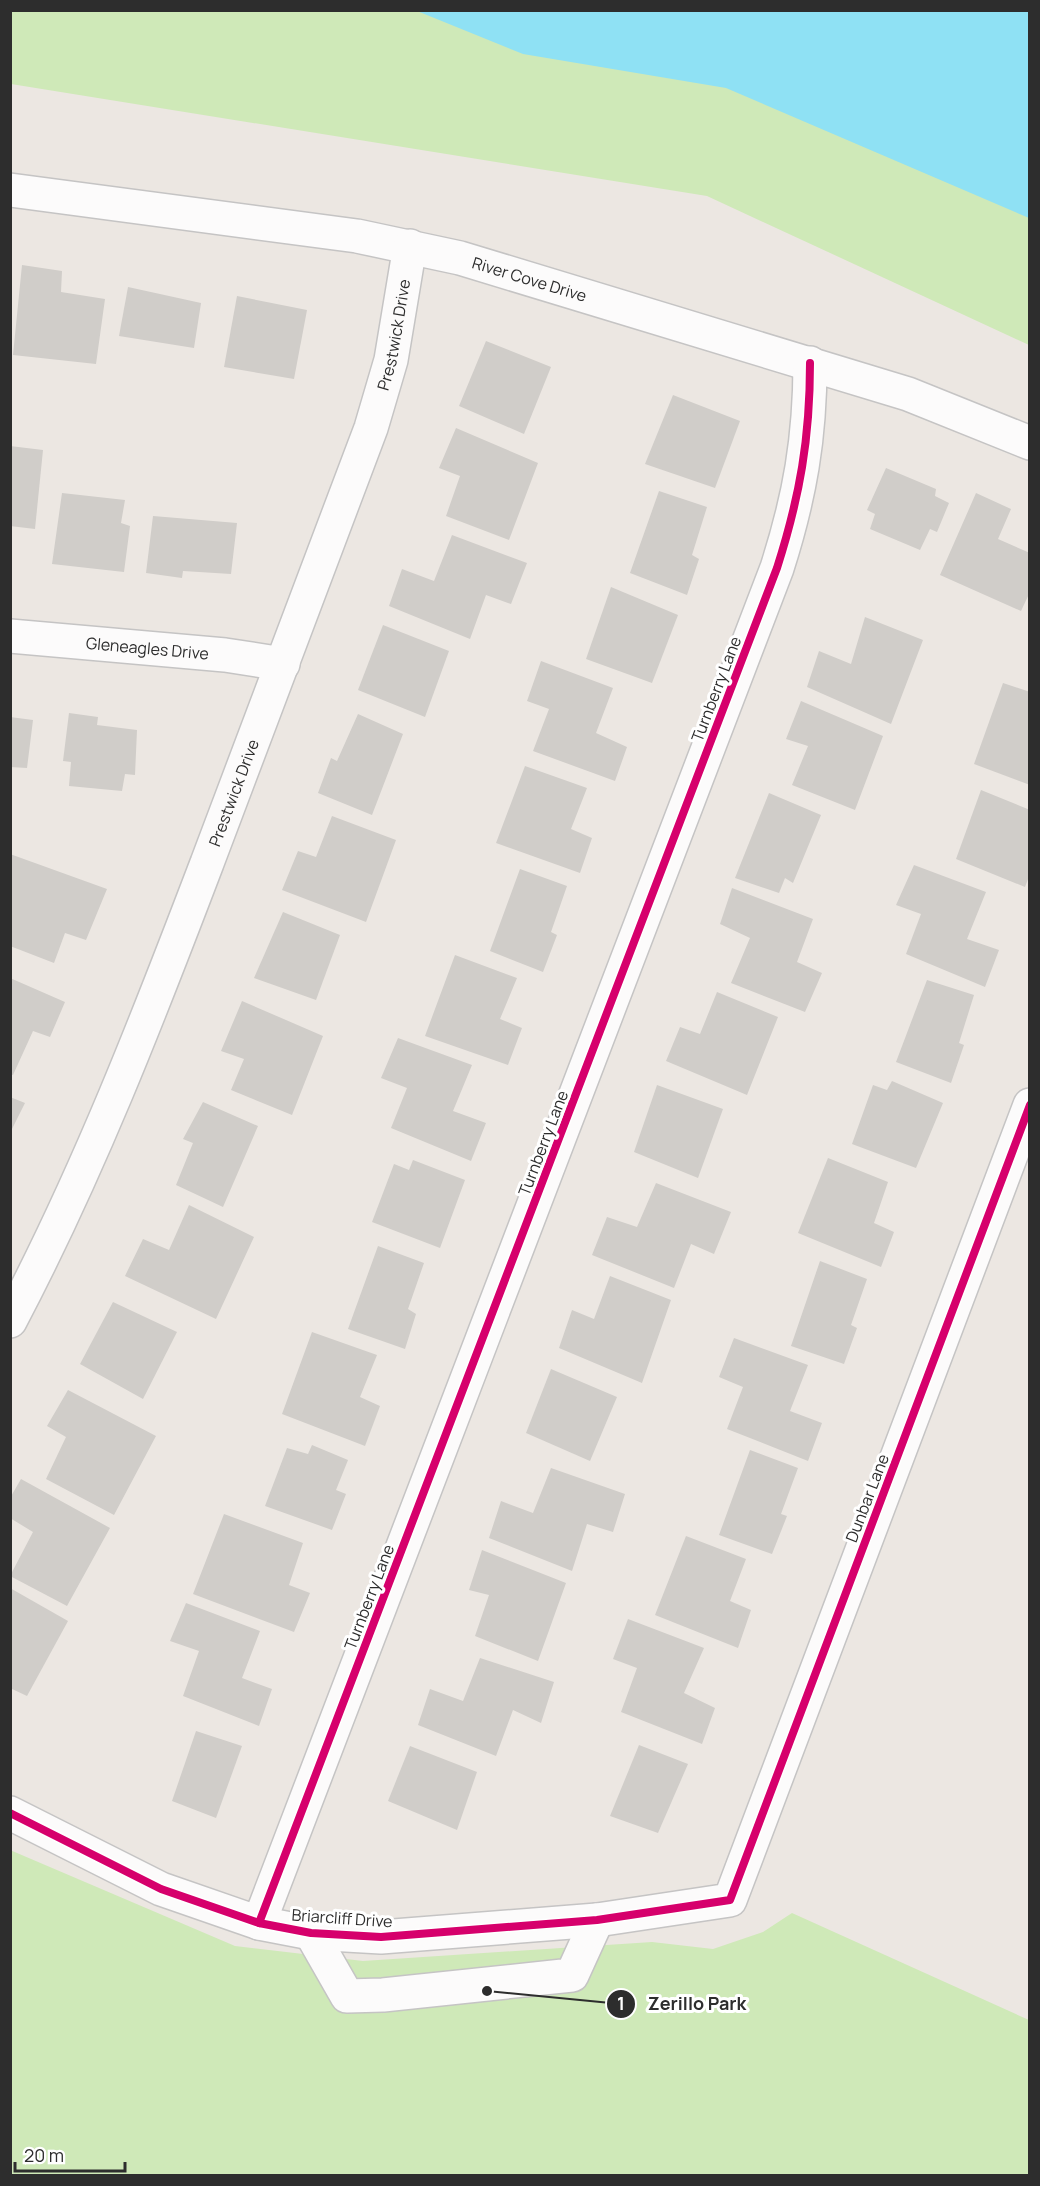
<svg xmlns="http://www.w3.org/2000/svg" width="1040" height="2186" font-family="Manrope,sans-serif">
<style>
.green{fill:#cfe9b8}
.water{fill:#8fe1f4}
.building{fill:#d0cdc9}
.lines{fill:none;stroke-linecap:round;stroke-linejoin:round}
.minor-casing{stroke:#c5c4c4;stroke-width:36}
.minor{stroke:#fcfbfb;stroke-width:33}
.cycleway-casing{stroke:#fff;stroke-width:11}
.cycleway{stroke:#d6006c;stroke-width:8}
.labels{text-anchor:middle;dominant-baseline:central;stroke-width:6;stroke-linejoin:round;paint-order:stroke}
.street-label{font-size:16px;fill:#2d2d2d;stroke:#fff}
.leader{fill:none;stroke:#2d2d2d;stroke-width:2}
.callout-dot{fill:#2d2d2d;stroke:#fff;stroke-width:2}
.mark-label{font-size:18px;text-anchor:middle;font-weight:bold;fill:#fff}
.callout-label{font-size:18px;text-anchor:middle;font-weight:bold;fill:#2d2d2d;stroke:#fff;stroke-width:6;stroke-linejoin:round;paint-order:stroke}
</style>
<rect width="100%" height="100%" fill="#ece7e2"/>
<g class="green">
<polygon points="10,11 1029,11 1029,345 707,196 11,84"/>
<polygon points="10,1850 235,1946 363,1961 652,1942 713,1949 763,1932 792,1913 1029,2020 1029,2175 11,2175"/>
</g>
<polygon class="water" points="417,11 1029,11 1029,218 726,88 523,54"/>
<g class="building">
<polygon points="22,265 62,271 61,292 105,299 96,364 13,355"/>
<polygon points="128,287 201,303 194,348 119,336"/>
<polygon points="237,296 307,310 294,379 224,367"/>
<polygon points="486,341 551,367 524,434 459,406"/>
<polygon points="673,395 740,421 715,488 645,464"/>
<polygon points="456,428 538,463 509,540 446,516 460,476 439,468"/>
<polygon points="10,446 43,450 35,529 10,526"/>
<polygon points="886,468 936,489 935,496 949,503 937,532 930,529 920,550 870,529 875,514 867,510"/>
<polygon points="659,491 707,507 692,555 699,559 687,595 630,573"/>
<polygon points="62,493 125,500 121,523 130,526 124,572 52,564"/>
<polygon points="976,493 1011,509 998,539 1030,553 1030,592 1021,611 940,575"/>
<polygon points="153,516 237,523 231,574 183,571 182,578 146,573"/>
<polygon points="452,535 527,563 511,604 486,595 470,639 389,606 402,569 434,581"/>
<polygon points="611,587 678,615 652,683 586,659"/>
<polygon points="865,617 923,640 891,724 807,687 819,651 851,664"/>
<polygon points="383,625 449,651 425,717 358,690"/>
<polygon points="541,661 613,688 596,733 627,747 615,781 533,751 549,709 527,701"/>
<polygon points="1003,683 1030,692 1030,785 974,764"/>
<polygon points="801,701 883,736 855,810 792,785 808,746 786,739"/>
<polygon points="69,713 98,717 97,725 137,730 135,775 125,774 122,791 69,786 71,762 63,761"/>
<polygon points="358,714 403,734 372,815 318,793 331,758 337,761"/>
<polygon points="10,717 33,720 27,768 10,767"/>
<polygon points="525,766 587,788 571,829 592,838 580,873 496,843"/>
<polygon points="981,790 1030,810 1030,874 1025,887 956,859"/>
<polygon points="769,793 821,815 793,883 785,878 779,893 735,878"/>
<polygon points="332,816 396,840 366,922 282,890 298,851 316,857"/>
<polygon points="10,854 107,889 86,940 65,933 54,963 10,946"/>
<polygon points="914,865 986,892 967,939 999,950 985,987 906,954 921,914 896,905"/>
<polygon points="520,869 567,886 551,932 557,935 543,972 490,951"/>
<polygon points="732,888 813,919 797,962 822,973 805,1012 731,983 750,938 720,924"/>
<polygon points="283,912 340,935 316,1000 254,978"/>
<polygon points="455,955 517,978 500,1019 522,1028 508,1065 425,1036"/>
<polygon points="10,978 65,1002 50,1037 33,1031 13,1075 10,1074"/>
<polygon points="927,980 974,995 959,1043 964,1045 951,1083 896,1062"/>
<polygon points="717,992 778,1017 747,1095 666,1061 680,1027 700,1034"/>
<polygon points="242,1001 323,1036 292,1115 231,1090 244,1059 221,1051"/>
<polygon points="398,1038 472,1065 453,1111 486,1123 471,1161 391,1128 407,1088 381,1078"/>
<polygon points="892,1081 943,1103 916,1168 852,1144 873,1085 887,1090"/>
<polygon points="657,1085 723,1109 698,1178 634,1152"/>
<polygon points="10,1097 25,1103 10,1133"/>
<polygon points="203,1102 258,1126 223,1207 176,1185 193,1143 183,1139"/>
<polygon points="828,1158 888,1182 874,1223 894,1232 881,1267 798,1233"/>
<polygon points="413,1160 465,1180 440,1248 372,1222 394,1164 409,1170"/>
<polygon points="656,1183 731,1212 714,1254 691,1244 674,1288 592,1255 607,1217 637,1227"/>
<polygon points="189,1205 254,1237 216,1319 125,1276 143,1239 169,1250"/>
<polygon points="378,1246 424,1263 408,1309 416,1314 405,1349 348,1329"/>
<polygon points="820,1261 867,1279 851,1325 857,1328 844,1364 791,1346"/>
<polygon points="610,1276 671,1300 642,1383 559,1348 572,1310 594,1319"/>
<polygon points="113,1302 177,1332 143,1399 80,1364"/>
<polygon points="312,1332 377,1355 360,1397 380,1406 365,1446 282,1414"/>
<polygon points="734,1338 808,1365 790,1411 822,1423 808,1461 727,1429 743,1387 719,1377"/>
<polygon points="551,1369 617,1397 590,1461 526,1433"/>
<polygon points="68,1390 156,1436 114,1515 46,1479 66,1437 47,1426"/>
<polygon points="312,1445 348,1460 336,1490 346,1494 332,1530 265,1506 287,1448 308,1454"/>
<polygon points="750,1450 798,1468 781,1514 787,1516 772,1554 719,1535"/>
<polygon points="551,1468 625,1494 613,1532 587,1524 572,1571 489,1538 501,1501 533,1513"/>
<polygon points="21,1479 110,1528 67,1606 10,1576 33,1532 10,1518 10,1498"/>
<polygon points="224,1514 303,1543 289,1585 310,1593 294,1632 193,1594"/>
<polygon points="686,1536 746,1559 730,1601 751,1610 738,1648 655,1615"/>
<polygon points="482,1550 566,1583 538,1661 475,1636 489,1595 469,1590"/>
<polygon points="10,1588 68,1621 27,1696 10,1688"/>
<polygon points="186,1603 260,1631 242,1678 272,1689 259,1726 183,1696 199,1651 170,1641"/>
<polygon points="628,1619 704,1648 684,1693 715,1708 702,1744 621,1712 637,1668 613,1659"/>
<polygon points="480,1658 554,1682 541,1723 513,1710 496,1756 418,1725 430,1689 463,1701"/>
<polygon points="196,1731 242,1746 216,1818 172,1801"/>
<polygon points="639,1745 688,1764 658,1833 610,1816"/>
<polygon points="410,1746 477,1772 457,1830 388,1801"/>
</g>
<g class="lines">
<g class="minor-casing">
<g id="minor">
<path id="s1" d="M10 190 357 236 460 258 908 394 1030 443"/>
<path id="s2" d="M10 636 225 655 283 664"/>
<path id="s3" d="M10 1321C88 1173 148 1018 207 863 262 718 317 573 371 428L391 360 410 246"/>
<polyline points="10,1813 161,1889 259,1923 311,1933 381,1937 597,1920 730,1900 1030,1105"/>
<path d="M259 1923 777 568C800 496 810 438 810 363"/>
<polyline points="311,1933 347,1996 383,1995 572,1975 597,1920"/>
</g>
</g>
<use href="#minor" class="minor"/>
<g class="cycleway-casing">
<g id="cycleway">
<polyline points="10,1813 161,1889 259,1923 311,1933 381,1937 597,1920 730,1900 1030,1105"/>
<path d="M259 1923 777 568C800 496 810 438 810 363"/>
</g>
</g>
<use href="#cycleway" class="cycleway"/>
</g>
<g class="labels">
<g class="street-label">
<text stroke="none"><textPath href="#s1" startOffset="528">River Cove Drive</textPath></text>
<text stroke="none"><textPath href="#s3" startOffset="1060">Prestwick Drive</textPath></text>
<text stroke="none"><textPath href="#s2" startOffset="138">Gleneagles Drive</textPath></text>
<text transform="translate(716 689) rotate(-69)">Turnberry Lane</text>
<text stroke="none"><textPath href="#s3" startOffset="574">Prestwick Drive</textPath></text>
<text transform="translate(543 1143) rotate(-69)">Turnberry Lane</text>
<text transform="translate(867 1498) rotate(-69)">Dunbar Lane</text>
<text transform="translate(369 1597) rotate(-69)">Turnberry Lane</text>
<text transform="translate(342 1918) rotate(4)">Briarcliff Drive</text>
</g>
</g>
<path class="leader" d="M487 1991L621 2004"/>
<g class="callout-dot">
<circle cx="487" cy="1991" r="6"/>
<circle cx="621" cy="2004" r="15"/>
</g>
<g class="mark-label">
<text x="621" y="2010">1</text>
</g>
<g class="callout-label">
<text x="697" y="2010">Zerillo Park</text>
</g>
<rect width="1040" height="2186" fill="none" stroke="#2d2d2d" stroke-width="24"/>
<path d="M15 2162v9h110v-9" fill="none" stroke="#2d2d2d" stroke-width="3"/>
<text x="24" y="2162" font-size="18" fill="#2d2d2d" stroke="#ffffff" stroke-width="4.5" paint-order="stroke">20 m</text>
</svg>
